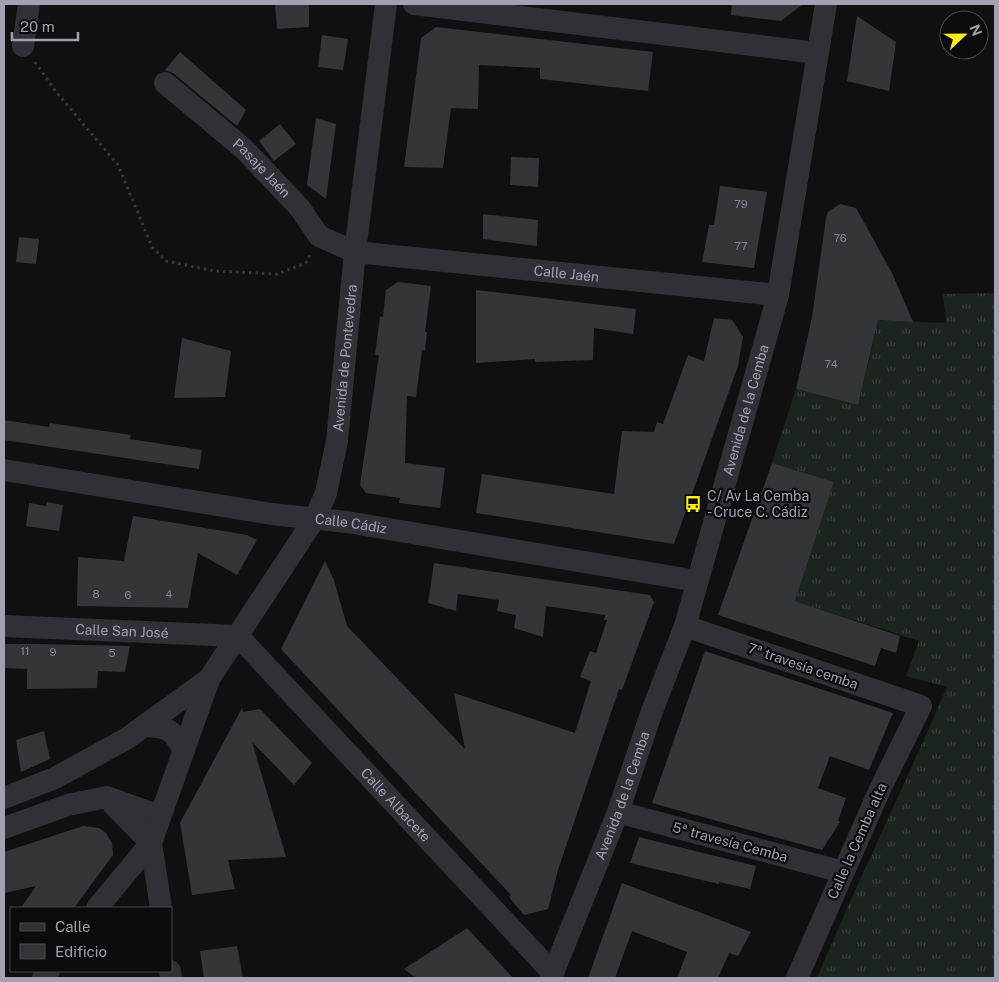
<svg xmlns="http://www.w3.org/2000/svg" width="999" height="982" font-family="'Public Sans',sans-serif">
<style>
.grass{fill:url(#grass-tufts)}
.building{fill:#343539}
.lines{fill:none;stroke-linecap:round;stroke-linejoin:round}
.path{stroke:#36373e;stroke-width:3;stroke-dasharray:2.5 4;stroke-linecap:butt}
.minor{stroke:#313036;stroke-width:22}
.labels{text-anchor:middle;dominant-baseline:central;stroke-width:4.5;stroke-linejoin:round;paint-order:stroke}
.number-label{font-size:11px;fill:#858694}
.street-label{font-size:14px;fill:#a0a1b3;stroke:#0b0b0c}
.poi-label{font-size:14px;fill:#a0a1b3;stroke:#0b0b0c;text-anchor:start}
</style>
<defs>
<pattern id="grass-tufts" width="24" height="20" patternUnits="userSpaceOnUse" patternTransform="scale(1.25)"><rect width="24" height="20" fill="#1c241e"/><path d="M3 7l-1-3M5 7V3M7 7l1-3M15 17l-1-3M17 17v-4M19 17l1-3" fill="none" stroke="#3a413c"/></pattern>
</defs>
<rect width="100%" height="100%" fill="#101011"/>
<path class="grass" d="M995 293V978H817C858 880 905 785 947 687L906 676 919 641 795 601 834 482 772 463 796 389 858 405 876 331 869 320 946 323 943 294Z"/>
<g class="building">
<polygon points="275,4 309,4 309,27 277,29"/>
<polygon points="732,4 803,4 781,21 731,15"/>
<polygon points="857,16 896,42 889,91 847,81"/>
<polygon points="436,27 653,52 648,91 540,79 540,68 479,65 478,109 451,108 443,168 404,167 421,38"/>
<polygon points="322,35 348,39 343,70 318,67"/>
<polygon points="180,52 246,110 237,126 173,73 165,70"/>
<polygon points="316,118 336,124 326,199 307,185"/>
<polygon points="280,124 296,144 274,161 259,141"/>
<polygon points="511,157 539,158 538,187 510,185"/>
<polygon points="720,186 767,192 754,268 702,262 709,225 714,225"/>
<polygon points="840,204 856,208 892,273 913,322 878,320 858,405 796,389 812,317 826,218 828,212"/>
<polygon points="483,214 538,220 537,246 483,239"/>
<polygon points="19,237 39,239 36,264 16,262"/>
<polygon points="398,282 431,286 425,332 427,332 425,351 422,350 416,397 407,396 405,463 445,468 440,508 399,503 400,498 366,493 360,485 379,355 375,355 380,316 383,317 386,290"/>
<polygon points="476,290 636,309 633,334 594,328 593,360 535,362 535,359 476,363"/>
<polygon points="714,318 732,320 743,337 738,366 674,544 476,513 482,474 614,494 622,431 654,432 657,422 663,424 688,355 704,361"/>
<polygon points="182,338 231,351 225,397 174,398"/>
<polygon points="4,420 49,427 50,423 131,435 130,439 202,450 199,469 4,440"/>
<polygon points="772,463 834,482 795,601 900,636 896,653 881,648 875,666 718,615"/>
<polygon points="47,502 63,505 59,531 26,526 29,503 46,506"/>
<polygon points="133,516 247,535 257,540 237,575 198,553 188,608 77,606 78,557 124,561"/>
<polygon points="325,561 334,580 347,626 465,749 454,693 575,733 591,681 580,677 590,651 596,653 607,620 604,620 605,615 546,606 543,637 514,628 516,615 497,611 499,600 458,594 456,611 428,603 434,563 650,595 654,602 622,690 619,689 558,870 548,909 524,915 509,897 511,895 281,649"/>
<polygon points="4,644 38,644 130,646 125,672 98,671 97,688 27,689 27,669 4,668"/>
<polygon points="705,651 893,713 869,770 830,756 818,788 846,798 838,821 840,822 822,850 652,803"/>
<polygon points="242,708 243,712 260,709 312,763 294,785 252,742 286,857 228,860 235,889 192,895 180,823"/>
<polygon points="44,731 50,759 21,772 16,740"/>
<polygon points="83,826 99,828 106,833 112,843 113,855 74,908 21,908 36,886 4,893 4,852"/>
<polygon points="639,837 756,866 750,889 719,882 719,884 630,863"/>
<polygon points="622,883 728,923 751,932 738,956 729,953 718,978 677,978 687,952 632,931 615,978 588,978"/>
<polygon points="467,928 513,978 416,978 404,969"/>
<polygon points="237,946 243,978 204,978 200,951"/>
</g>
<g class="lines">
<polyline class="path" points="35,62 57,93 118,165 152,247 166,261 215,271 277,274 306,263 310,255"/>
<g class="minor">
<polyline points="414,4 818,53"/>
<polyline points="23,46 29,4"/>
<path id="s1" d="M165 83 244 149 299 207 319 236 355 252 778 295"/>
<path id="s2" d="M4 470 272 514 347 522 697 581"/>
<path id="s3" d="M4 626 238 636"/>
<polyline points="685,626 921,706 881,787 797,978"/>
<path id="s4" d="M238 636 553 973"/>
<path d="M144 726C168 727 172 729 184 750"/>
<polyline points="4,798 55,778 126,739 209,679"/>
<polyline points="112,803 151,843"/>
<polyline points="618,812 843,872"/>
<polyline points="4,828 68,805 107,797 160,816"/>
<polyline points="151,843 161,908"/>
<path id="s5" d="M97 908 151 843 209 679 315 518 326 493 337 441 355 252 386 4"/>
<polyline points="170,971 171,978"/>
<polyline points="43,978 49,971"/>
<path id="s6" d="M551 978 618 812 652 711 685 626 778 295 826 4"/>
</g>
</g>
<defs>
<g id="bus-bare" transform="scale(1.35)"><path d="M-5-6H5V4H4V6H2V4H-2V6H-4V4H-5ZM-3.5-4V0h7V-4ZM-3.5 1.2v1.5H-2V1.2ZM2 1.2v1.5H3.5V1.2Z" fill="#ffec1a" stroke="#0b0b0c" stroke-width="2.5" paint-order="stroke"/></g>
</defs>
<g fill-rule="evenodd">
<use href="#bus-bare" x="693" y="504"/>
</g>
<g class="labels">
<g class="number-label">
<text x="741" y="204">79</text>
<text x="840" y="238">76</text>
<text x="741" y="246">77</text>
<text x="831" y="364">74</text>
<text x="96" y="594">8</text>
<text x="169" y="594">4</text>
<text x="128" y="595">6</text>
<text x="25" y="651">11</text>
<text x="53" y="652">9</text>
<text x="112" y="653">5</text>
</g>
<g class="street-label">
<text stroke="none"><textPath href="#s1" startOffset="129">Pasaje Jaén</textPath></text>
<text stroke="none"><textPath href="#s1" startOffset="470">Calle Jaén</textPath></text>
<text stroke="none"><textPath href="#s5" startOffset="615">Avenida de Pontevedra</textPath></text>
<text stroke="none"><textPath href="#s6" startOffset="601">Avenida de la Cemba</textPath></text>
<text stroke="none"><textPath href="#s2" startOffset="351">Calle Cádiz</textPath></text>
<text stroke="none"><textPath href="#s3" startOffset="118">Calle San José</textPath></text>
<text transform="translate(803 666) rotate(19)">7ª travesía cemba</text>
<text stroke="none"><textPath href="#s6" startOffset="196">Avenida de la Cemba</textPath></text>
<text stroke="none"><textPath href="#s4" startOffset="231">Calle Albacete</textPath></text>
<text transform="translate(857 841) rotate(-66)">Calle la Cemba alta</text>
<text transform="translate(730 842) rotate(15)">5ª travesía Cemba</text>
</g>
<g class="poi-label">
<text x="707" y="496">C/ Av La Cemba<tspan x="707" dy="16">- Cruce C. Cádiz</tspan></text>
</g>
</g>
<rect width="999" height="982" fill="none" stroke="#a0a1b3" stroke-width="10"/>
<rect x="10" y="907" width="162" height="65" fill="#0b0b0c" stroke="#47474f"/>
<rect x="20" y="923" width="25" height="8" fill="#313036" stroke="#47474f"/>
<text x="55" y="932" font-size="15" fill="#a0a1b3">Calle</text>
<rect x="20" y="944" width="25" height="15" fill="#343539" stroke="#47474f"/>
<text x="55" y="957" font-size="15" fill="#a0a1b3">Edificio</text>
<g transform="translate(964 35) rotate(68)"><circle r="24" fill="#0b0b0c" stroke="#47474f"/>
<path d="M0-4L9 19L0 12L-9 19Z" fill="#ffec1a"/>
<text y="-8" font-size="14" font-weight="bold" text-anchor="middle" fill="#a0a1b3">N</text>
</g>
<path d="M12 32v8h66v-8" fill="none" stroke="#a0a1b3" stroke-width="2.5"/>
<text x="20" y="32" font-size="15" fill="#a0a1b3" stroke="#0b0b0c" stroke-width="4" paint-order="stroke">20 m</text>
</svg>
